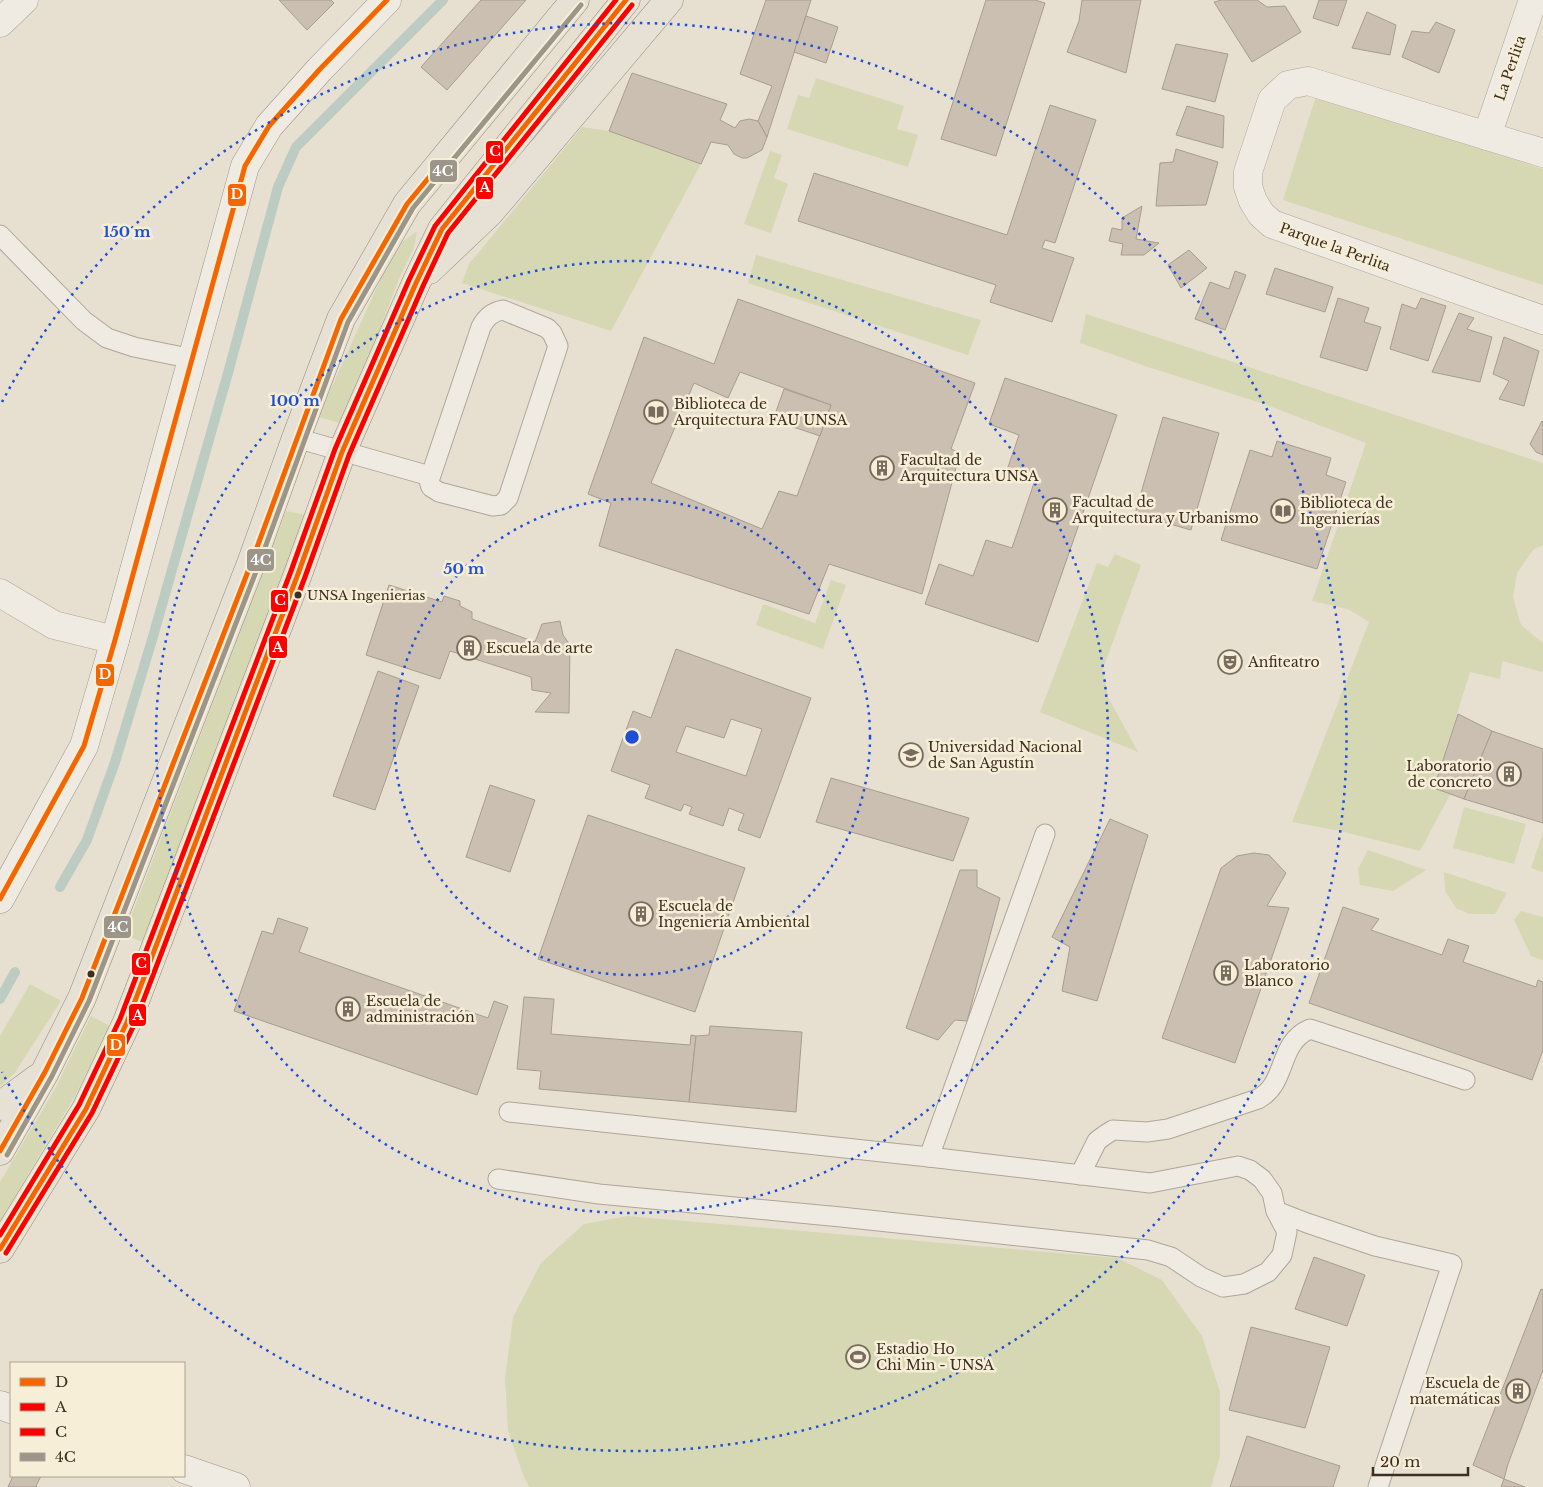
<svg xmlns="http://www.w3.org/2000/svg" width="1543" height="1487" font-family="'Libre Baskerville',serif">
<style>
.green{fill:#d6d7b3}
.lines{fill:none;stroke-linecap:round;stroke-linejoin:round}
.stream{stroke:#bcccc2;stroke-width:10}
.building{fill:#cbbfb2;stroke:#a89c90;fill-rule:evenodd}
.lane-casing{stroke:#ada599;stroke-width:21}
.street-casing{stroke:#ada599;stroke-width:29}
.secondary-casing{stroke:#9c958a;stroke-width:29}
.primary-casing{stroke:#928b80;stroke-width:29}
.lane{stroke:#efebe3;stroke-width:19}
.street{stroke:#efebe3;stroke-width:28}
.secondary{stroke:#efebe3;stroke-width:28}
.primary{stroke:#e6e1d4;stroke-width:28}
.bus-1-casing{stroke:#f7eed8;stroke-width:9}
.bus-2-casing{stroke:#f7eed8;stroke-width:9}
.bus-3-casing{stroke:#f7eed8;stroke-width:9}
.bus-4-casing{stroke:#f7eed8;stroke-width:9}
.bus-1{stroke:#f56602;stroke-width:5}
.bus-2{stroke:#f00;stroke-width:5}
.bus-3{stroke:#f00;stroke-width:5}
.bus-4{stroke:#9c958a;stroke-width:5}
.ring{fill:none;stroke:#1d4ed8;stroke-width:2.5;stroke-dasharray:2.5 5}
.bus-dot{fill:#3d2e20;stroke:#f7eed8;stroke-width:2}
.labels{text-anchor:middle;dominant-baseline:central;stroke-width:5;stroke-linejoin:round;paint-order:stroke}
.bus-label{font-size:13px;fill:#3d2e20;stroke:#f7eed8;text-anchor:start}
.street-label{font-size:14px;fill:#3d2e20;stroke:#f7eed8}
.poi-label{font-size:14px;fill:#3d2e20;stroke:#f7eed8;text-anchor:start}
.centre{fill:#1d4ed8;stroke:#f7eed8;stroke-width:2.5}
.ring-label{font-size:15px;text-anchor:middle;font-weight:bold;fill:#1d4ed8;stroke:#f7eed8;stroke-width:5;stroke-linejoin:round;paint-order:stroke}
.line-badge{stroke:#f7eed8;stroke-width:2}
.badge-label{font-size:14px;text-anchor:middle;font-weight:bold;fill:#fff}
</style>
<rect width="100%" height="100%" fill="#e7e0d1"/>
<g class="green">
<polygon points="816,78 904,106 897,129 918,135 908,167 787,129 798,95 809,98"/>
<polygon points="1316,96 1543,169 1543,285 1283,200"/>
<polygon points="582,127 609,131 701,164 611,331 462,283 469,264"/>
<polygon points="770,151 782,155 774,178 788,184 771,233 744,224"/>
<polygon points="417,231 414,247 399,279 343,424 318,417 383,274 402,242"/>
<polygon points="756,255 981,320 968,355 748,283"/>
<polygon points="1086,314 1543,463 1543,545 1533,550 1517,573 1513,597 1521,625 1543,643 1543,670 1542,672 1502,661 1500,679 1470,672 1434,788 1451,793 1420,851 1340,831 1292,822 1369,622 1348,609 1312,601 1366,443 1264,404 1148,367 1080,343"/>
<polygon points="286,511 307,515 146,943 124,935"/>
<polygon points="1115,554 1141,565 1103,669 1108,697 1138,752 1040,712 1097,563 1108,567"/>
<polygon points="831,580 846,585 823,649 756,625 763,604 815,623"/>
<polygon points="1464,807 1526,824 1514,864 1453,848"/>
<polygon points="1543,832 1543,872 1531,868"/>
<polygon points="1368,850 1426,870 1393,891 1360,885 1358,869"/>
<polygon points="1444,872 1507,893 1495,914 1469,914 1456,908 1445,891"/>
<polygon points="1521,911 1543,917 1543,960 1531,956 1514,920"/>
<polygon points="30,984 61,1001 14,1074 0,1086 0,1036"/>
<polygon points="91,1016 110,1026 75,1096 0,1221 0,1182 55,1089"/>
<polygon points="627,1216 1117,1258 1162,1280 1202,1336 1220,1392 1220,1456 1211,1487 529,1487 524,1477 508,1431 505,1378 513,1317 541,1263 584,1224"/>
</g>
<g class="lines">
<g class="stream">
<polyline points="60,887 87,840 115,762 152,640 228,373 278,187 296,147 443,0"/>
<polyline points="0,999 15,972"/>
</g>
</g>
<g class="building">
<polygon points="279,0 331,0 334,3 307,30"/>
<polygon points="481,0 526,0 447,90 421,67"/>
<polygon points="766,0 811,0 767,137 758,121 772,86 740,74"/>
<polygon points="986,0 1035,0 1045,3 996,156 941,139"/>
<polygon points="1082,0 1141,0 1126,73 1067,52 1079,21"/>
<polygon points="1222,0 1257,0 1267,7 1285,6 1301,32 1252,62 1214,2"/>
<polygon points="1319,0 1347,0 1338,26 1313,18"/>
<polygon points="1367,12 1396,25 1390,55 1352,48"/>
<polygon points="806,16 838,27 826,63 794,52"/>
<polygon points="1436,22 1455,30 1439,73 1402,57 1412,31 1429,33"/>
<polygon points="1176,44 1228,54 1215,102 1162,89"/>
<polygon points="632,73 727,104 720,120 735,128 740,121 749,119 758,121 767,137 762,150 747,158 742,158 734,154 728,145 711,142 701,164 609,131"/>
<polygon points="1050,105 1096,120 1055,243 1045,240 1042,248 1074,258 1052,322 990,302 996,285 798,221 814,173 1007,235"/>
<polygon points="1187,106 1224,116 1223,148 1176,135"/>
<polygon points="1176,149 1218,162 1206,205 1156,206 1160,163 1173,162"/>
<polygon points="1142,206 1136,239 1159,243 1144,255 1121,255 1123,244 1109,241 1112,228 1122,230 1122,218"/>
<polygon points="1189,250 1207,268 1181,288 1168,265"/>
<polygon points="1275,268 1333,287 1325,312 1266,294"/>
<polygon points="1235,271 1246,275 1225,330 1195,319 1210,282 1229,289"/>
<polygon points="1338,298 1369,308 1364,322 1381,327 1367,371 1320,357"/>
<polygon points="1421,298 1446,306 1428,361 1390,349 1402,304 1416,309"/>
<path d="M738 299 975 383 951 449 960 453 922 594 829 564 809 614 599 546 611 503 588 494 644 337 714 364ZM740 372 831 405 797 496 779 491 762 529 651 483 694 383 728 398Z"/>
<polygon points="1459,313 1474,318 1467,329 1492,337 1480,382 1432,372"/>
<polygon points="1504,337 1539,351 1524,406 1499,399 1509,381 1493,374"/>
<polygon points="1005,378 1117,415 1038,642 925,604 939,564 973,576 986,540 1012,548 1035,480 1007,470 1019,435 989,424"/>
<polygon points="784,389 831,405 820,436 773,420"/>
<polygon points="1163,417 1219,433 1191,530 1135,514"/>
<polygon points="1542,421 1543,422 1543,455 1536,452 1530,444"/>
<polygon points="1277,441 1331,458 1326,475 1346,482 1317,569 1221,540 1250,450 1272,457"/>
<polygon points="389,585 442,602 444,596 460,601 460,606 472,612 472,619 535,642 542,624 560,621 563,635 570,645 569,713 535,712 551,693 532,690 531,677 450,651 440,679 366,655"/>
<path d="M676 649 811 698 760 838 738 830 744 814 729 808 723 826 689 814 692 807 684 804 681 811 645 798 650 785 611 771 633 711 651 718ZM731 719 762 729 746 776 676 752 686 726 724 738Z"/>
<polygon points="378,671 419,686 375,810 333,796"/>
<polygon points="1458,714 1492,731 1464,799 1434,788"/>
<polygon points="1492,731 1543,749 1543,823 1464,799"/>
<polygon points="831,778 969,818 953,861 816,822"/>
<polygon points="490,785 535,800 510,872 466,857"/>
<polygon points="588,815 745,868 695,1012 538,959"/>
<polygon points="1110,819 1148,835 1097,1001 1062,991 1070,947 1052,937"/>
<polygon points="1254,853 1269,855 1286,873 1267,906 1289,908 1235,1063 1162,1038 1221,868 1237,856"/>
<polygon points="960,870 977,870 977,887 1000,898 967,1021 955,1020 938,1040 906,1028"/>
<polygon points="1343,907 1379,919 1371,930 1442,955 1448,939 1469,946 1463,962 1536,987 1538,980 1543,982 1543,1050 1532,1080 1309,1003"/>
<polygon points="278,918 308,928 299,952 488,1018 494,1001 508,1006 477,1095 234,1011 262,931 273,934"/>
<polygon points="524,997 554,999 551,1034 690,1045 691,1035 696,1036 689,1102 539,1089 541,1071 517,1069"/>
<polygon points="710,1026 802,1032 796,1112 689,1102 696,1036 709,1035"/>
<polygon points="1314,1257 1365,1275 1347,1326 1295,1309"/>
<polygon points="1541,1289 1543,1290 1543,1370 1508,1464 1504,1479 1473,1465"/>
<polygon points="1251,1327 1330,1347 1305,1428 1229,1410"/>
<polygon points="1247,1436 1340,1466 1333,1487 1230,1487"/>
<polygon points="13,1476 41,1476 36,1486 37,1487 8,1487"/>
<polygon points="1504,1479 1525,1487 1501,1487"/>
</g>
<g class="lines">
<g class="lane-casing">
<g id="lane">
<polyline points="0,235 84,321 107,338 134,347 193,359"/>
<path d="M503 310 547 328 552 333 558 346 508 498 501 505 493 506 439 492 431 487 429 481 481 327C486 317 492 312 503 310Z"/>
<polyline points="296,438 430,476"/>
<polyline points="929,1157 1045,834"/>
<path d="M1080 1175 1097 1141 1105 1135 1113 1130 1147 1132 1168 1129 1258 1099C1288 1083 1277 1043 1310 1029L1465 1080"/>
<polyline points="498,1179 599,1194 841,1217 1148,1250 1171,1257 1201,1277 1223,1287 1244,1284 1268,1272 1282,1255 1287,1232 1276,1211 1272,1193 1262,1179 1250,1170 1238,1166 1150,1183 929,1157 509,1112"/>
<polyline points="1276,1211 1307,1223 1375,1246 1452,1264 1378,1487"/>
</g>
</g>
<g class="street-casing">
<g id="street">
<polyline points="0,23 24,0"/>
<polyline points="1487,136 1533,0"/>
<polyline points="1543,153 1308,81 1288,85 1272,100 1248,172 1248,187 1253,201 1261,214 1272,224 1543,320"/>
<polyline points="0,593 54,625 115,640"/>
</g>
</g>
<g class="secondary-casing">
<g id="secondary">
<polyline points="0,899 84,746 115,640 245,166 269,126 320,69 387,0"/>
<polyline points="0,1405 11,1409"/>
<polyline points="184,1469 236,1487"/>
</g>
</g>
<g class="primary-casing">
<g id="primary">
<polyline points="429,270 490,212 669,0"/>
<polyline points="0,1106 38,1078"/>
<polyline points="0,1151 45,1072 82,998 252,561 296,438 341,319 407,204 575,0"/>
<polyline points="0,1249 86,1109 127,1022 298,574 342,452 416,283 442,229 626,0"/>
</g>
</g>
<use href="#lane" class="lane"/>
<use href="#street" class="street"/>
<use href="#secondary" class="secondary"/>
<use href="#primary" class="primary"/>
<g class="bus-1-casing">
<g id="bus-1">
<polyline points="0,899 84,746 115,640 245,166 269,126 320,69 387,0"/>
<polyline points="0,1151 45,1072 82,998 252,561 341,319 407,204 440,164"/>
<polyline points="0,1249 86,1109 127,1022 298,574 342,452 416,283 442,229 626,0"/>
</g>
</g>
<g class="bus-2-casing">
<polyline id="bus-2" points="6,1253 92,1113 134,1025 305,577 349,455 423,286 448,233 632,5"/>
</g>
<g class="bus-3-casing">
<polyline id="bus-3" points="0,1235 79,1105 120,1019 291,571 335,449 409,280 435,226 616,0"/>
</g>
<g class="bus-4-casing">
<polyline id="bus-4" points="7,1155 52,1076 89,1001 259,564 348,322 413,208 581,5"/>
</g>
<use href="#bus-1" class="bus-1"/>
<use href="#bus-2" class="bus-2"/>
<use href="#bus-3" class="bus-3"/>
<use href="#bus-4" class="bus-4"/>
</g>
<g class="ring">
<circle cx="632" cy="737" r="238"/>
<circle cx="632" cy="737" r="476"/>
<path d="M2 402A714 714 0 1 1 2 1072"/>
</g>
<defs>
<g id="library-ring" transform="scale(1.25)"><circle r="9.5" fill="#f7eed8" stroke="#786c5e" stroke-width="1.5"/><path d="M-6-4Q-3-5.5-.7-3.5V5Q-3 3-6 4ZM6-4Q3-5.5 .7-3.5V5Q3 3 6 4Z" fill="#786c5e"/></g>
<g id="building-ring" transform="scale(1.25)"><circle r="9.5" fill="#f7eed8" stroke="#786c5e" stroke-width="1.5"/><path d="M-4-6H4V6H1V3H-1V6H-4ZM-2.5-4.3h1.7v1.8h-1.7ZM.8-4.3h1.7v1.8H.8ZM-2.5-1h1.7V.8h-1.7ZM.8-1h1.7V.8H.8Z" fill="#786c5e"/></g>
<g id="theatre-ring" transform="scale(1.25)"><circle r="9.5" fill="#f7eed8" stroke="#786c5e" stroke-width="1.5"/><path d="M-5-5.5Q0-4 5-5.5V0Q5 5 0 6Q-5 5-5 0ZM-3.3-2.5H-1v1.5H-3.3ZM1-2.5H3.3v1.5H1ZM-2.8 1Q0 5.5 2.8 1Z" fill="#786c5e"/></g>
<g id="university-ring" transform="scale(1.25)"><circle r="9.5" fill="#f7eed8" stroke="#786c5e" stroke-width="1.5"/><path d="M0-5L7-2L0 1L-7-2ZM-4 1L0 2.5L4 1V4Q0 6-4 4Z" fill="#786c5e"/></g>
<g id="stadium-ring" transform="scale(1.25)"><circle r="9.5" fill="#f7eed8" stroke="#786c5e" stroke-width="1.5"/><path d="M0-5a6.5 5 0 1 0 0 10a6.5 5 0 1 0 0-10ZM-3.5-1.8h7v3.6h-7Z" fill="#786c5e"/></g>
</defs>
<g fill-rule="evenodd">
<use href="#library-ring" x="656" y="412"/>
<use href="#building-ring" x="882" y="468"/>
<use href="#building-ring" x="1055" y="510"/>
<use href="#library-ring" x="1283" y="511"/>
<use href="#building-ring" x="469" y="648"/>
<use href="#theatre-ring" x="1230" y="662"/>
<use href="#university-ring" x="911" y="755"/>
<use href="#building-ring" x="1509" y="774"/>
<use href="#building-ring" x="641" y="914"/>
<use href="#building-ring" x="1226" y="973"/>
<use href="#building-ring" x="348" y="1009"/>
<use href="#stadium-ring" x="858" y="1357"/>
<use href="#building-ring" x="1518" y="1391"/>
</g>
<g class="bus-dot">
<circle cx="298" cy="595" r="4.5"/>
<circle cx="91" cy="974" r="4.5"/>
</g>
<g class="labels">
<g class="bus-label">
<text x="307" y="595">UNSA Ingenierias</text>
</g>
<g class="street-label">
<text transform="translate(1510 68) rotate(-71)">La Perlita</text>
<text transform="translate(1335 247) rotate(20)">Parque la Perlita</text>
</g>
<g class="poi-label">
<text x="674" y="404">Biblioteca de<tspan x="674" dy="16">Arquitectura FAU UNSA</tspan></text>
<text x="900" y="460">Facultad de<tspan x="900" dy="16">Arquitectura UNSA</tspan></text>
<text x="1072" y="502">Facultad de<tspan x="1072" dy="16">Arquitectura y Urbanismo</tspan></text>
<text x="1300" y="503">Biblioteca de<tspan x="1300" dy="16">Ingenierías</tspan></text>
<text x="486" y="648">Escuela de arte</text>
<text x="1248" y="662">Anfiteatro</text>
<text x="928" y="747">Universidad Nacional<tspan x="928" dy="16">de San Agustín</tspan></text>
<text x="1492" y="766" text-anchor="end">Laboratorio<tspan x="1492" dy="16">de concreto</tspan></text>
<text x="658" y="906">Escuela de<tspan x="658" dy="16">Ingeniería Ambiental</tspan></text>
<text x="1244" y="965">Laboratorio<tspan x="1244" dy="16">Blanco</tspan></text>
<text x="366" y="1001">Escuela de<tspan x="366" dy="16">administración</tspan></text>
<text x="876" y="1349">Estadio Ho<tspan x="876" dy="16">Chi Min - UNSA</tspan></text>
<text x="1500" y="1383" text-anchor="end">Escuela de<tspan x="1500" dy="16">matemáticas</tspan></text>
</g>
</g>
<circle cx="632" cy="737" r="8" class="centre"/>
<g class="ring-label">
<text x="127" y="237">150 m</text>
<text x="295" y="406">100 m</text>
<text x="464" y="574">50 m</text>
</g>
<g class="line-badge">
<rect x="485" y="140" width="19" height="24" rx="5" fill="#f00"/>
<rect x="429" y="159" width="29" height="24" rx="5" fill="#9c958a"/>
<rect x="475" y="176" width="19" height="24" rx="5" fill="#f00"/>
<rect x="227" y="183" width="20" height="24" rx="5" fill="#f56602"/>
<rect x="246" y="548" width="29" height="24" rx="5" fill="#9c958a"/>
<rect x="270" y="589" width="19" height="24" rx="5" fill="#f00"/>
<rect x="268" y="635" width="20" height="24" rx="5" fill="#f00"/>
<rect x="95" y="663" width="20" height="24" rx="5" fill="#f56602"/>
<rect x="103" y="915" width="29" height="24" rx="5" fill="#9c958a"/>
<rect x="131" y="952" width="20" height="24" rx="5" fill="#f00"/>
<rect x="128" y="1003" width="19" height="24" rx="5" fill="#f00"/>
<rect x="106" y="1033" width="20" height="24" rx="5" fill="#f56602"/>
</g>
<g class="badge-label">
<text x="495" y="156">C</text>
<text x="443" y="176">4C</text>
<text x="485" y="192">A</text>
<text x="237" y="199">D</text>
<text x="261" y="565">4C</text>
<text x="280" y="605">C</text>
<text x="278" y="652">A</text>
<text x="105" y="679">D</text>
<text x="118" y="932">4C</text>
<text x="141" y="968">C</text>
<text x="138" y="1020">A</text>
<text x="116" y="1050">D</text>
</g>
<rect x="10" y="1362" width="175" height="115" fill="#f7eed8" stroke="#ada18e"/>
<rect x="20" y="1378" width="25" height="8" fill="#f56602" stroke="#ada18e"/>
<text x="55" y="1387" font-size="15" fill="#3d2e20">D</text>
<rect x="20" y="1403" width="25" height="8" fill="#ff0000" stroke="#ada18e"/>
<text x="55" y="1412" font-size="15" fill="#3d2e20">A</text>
<rect x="20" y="1428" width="25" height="8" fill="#ff0000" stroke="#ada18e"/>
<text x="55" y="1437" font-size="15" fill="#3d2e20">C</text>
<rect x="20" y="1453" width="25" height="8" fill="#9c958a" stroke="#ada18e"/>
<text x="55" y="1462" font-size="15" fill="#3d2e20">4C</text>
<path d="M1373 1467v8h95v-8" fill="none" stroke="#3d2e20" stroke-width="2.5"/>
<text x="1380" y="1467" font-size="15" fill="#3d2e20" stroke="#f7eed8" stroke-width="4" paint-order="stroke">20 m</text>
</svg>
